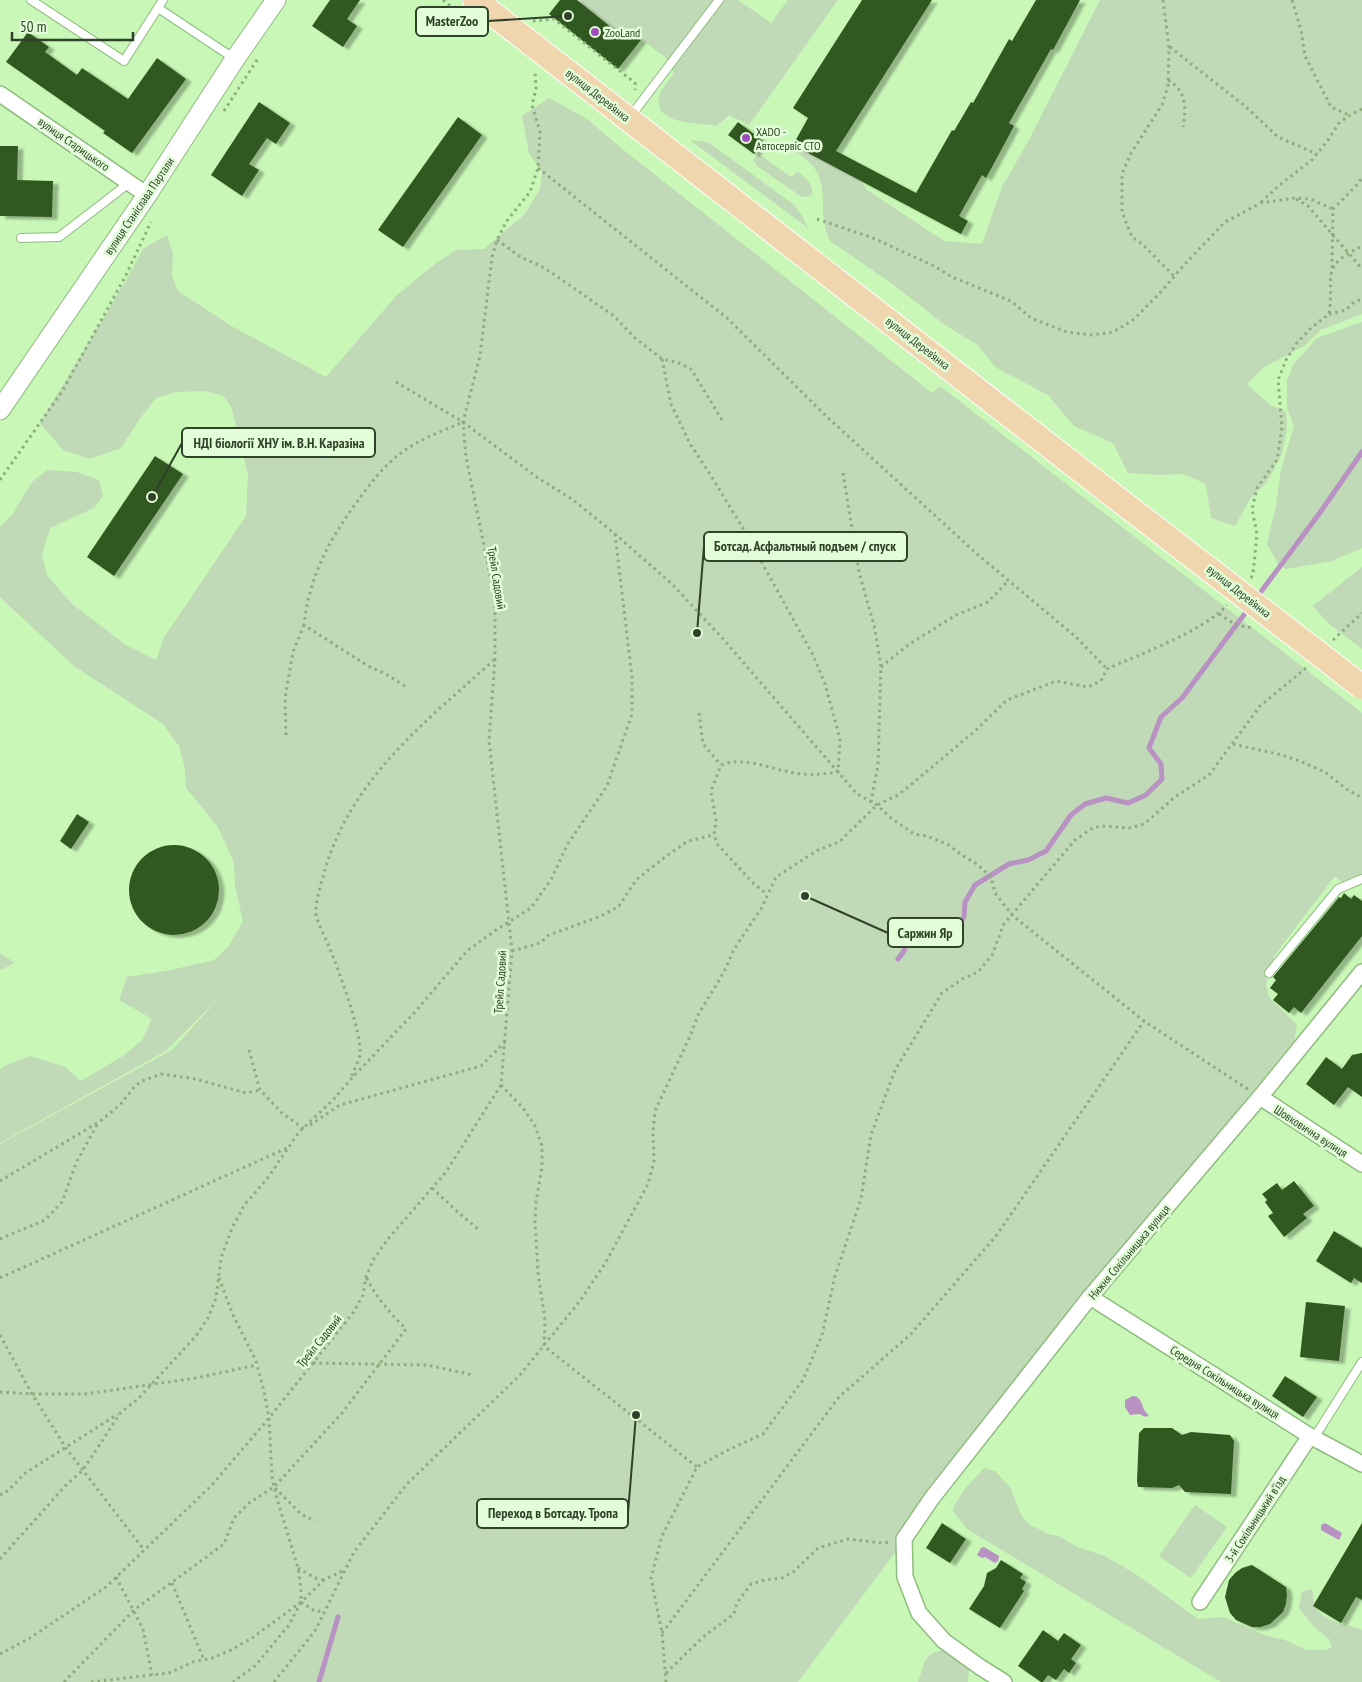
<svg xmlns="http://www.w3.org/2000/svg" width="1362" height="1682" font-family="'PT Sans Narrow',sans-serif">
<style>
.green{fill:#c0d9b6}
.water{fill:#b792c3}
.lines{fill:none;stroke-linecap:round;stroke-linejoin:round}
.stream{stroke:#b792c3;stroke-width:5}
.building{fill:#325921;filter:url(#shadow)}
.service-casing{stroke:#8fbc7f;stroke-width:10}
.minor-casing{stroke:#8fbc7f;stroke-width:18}
.tertiary-casing{stroke:#8fbc7f;stroke-width:21}
.primary-casing{stroke:#fff;stroke-width:26}
.path{stroke:#8aad7d;stroke-width:3;stroke-dasharray:2.5 4;stroke-linecap:butt}
.service{stroke:#fff;stroke-width:8}
.minor{stroke:#fff;stroke-width:15}
.tertiary{stroke:#fff;stroke-width:19}
.primary{stroke:#efd6af;stroke-width:24}
.primary-bridge-casing{stroke:#fff;stroke-width:26;stroke-linecap:butt}
.primary-bridge{stroke:#efd6af;stroke-width:24}
.poi-dot{fill:#a04cba;stroke:#e2fed8;stroke-width:2}
.labels{text-anchor:middle;dominant-baseline:central;stroke-width:5;stroke-linejoin:round;paint-order:stroke}
.poi-label{font-size:12px;fill:#2f4128;stroke:#e2fed8;text-anchor:start}
.street-label{font-size:12px;fill:#2f4128;stroke:#e2fed8}
.leader{fill:none;stroke:#2f4128;stroke-width:2}
.callout-dot{fill:#2f4128;stroke:#e2fed8;stroke-width:2}
.callout{fill:#e2fed8;stroke:#2f4128;stroke-width:2}
.callout-label{font-size:14px;text-anchor:middle;font-weight:bold;fill:#2f4128}
</style>
<defs>
<filter id="shadow"><feDropShadow dx="5.5" dy="3" stdDeviation="1" flood-color="#0004"/></filter>
</defs>
<rect width="100%" height="100%" fill="#c8f7b7"/>
<g class="green">
<path d="M577 0H738L771 23 788 0H838L749 125 729 115 717 126C701 122 653 126 659 97 661 89 669 81 674 73L665 57 628 29 622 36Z"/>
<path d="M1100 0H1362V314L1321 330 1304 346 1264 367 1247 384 1269 404 1286 412 1287 428 1282 454 1267 482 1250 499 1235 526 1211 518 1206 484 1184 474 1160 475 1128 473 1113 443 1074 426 1048 395 995 367 978 345 945 325 894 285 830 241C813 204 839 175 793 151L795 145 861 181 867 190 944 241 982 244 1002 187 1029 140Z"/>
<polygon points="549,98 587,119 621,148 932,393 940,386 1362,713 1362,877 1344,884 1335,876 1274,956 1266,985 1269,997 1297,1025 1294,1041 1128,1242 798,1682 0,1682 0,1144 172,1050 221,996 166,1051 0,1143 0,1070 2,1067 30,1056 65,1067 81,1081 123,1056 142,1040 152,1019 119,1000 127,977 171,970 214,960 228,947 243,921 235,886 234,863 218,827 186,788 185,768 179,746 163,724 74,666 0,597 0,527 14,512 32,482 47,470 77,472 99,480 103,496 94,508 50,528 42,555 47,575 72,604 126,645 156,660 165,636 246,516 248,475 231,406 222,395 204,391 176,392 156,398 139,420 121,448 90,459 63,450 40,423 128,277 143,249 167,235 173,253 172,276 178,291 233,327 326,377 397,295 435,264 456,250 484,249 525,214 540,189 542,172 529,153 522,116"/>
<polygon points="690,140 708,142 793,204 801,214 808,228"/>
<path d="M759 154 791 177 798 172C806 177 813 185 812 194L810 196 802 197 757 166 754 161 755 157Z"/>
<polygon points="1362,322 1362,548 1332,561 1286,569 1278,564 1267,544 1276,505 1281,470 1294,426 1287,408 1287,380 1294,364 1317,338"/>
<polygon points="1362,567 1362,649 1329,624 1313,606"/>
<polygon points="0,953 15,963 0,970"/>
<path d="M984 1468 995 1471 1010 1487 1022 1517 1029 1524 1048 1534 1059 1536 1077 1547 1102 1555 1117 1563 1140 1577 1198 1619 1224 1617 1264 1635 1285 1640 1306 1650H1326L1332 1647 1329 1639 1314 1627 1299 1608 1302 1592 1312 1589C1313 1595 1314 1604 1316 1608 1326 1624 1347 1623 1362 1630V1682H1221L967 1529 952 1510 963 1491Z"/>
<polygon points="1195,1505 1227,1527 1191,1578 1159,1556"/>
<path d="M947 1650 959 1657 969 1670 968 1682H918C926 1662 922 1652 947 1650Z"/>
</g>
<g class="water">
<path d="M1133 1396C1144 1397 1140 1409 1149 1415L1146 1417 1139 1414 1130 1415 1125 1407V1400Z"/>
<polygon points="1325,1523 1342,1533 1339,1540 1321,1530 1321,1525"/>
<polygon points="984,1547 999,1556 998,1561 995,1563 985,1557 982,1558 977,1555 981,1548"/>
</g>
<g class="lines">
<g class="stream">
<polyline points="1257,597 1319,514 1362,452"/>
<polyline points="898,959 904,951 908,939 936,928 957,928 964,917 965,902 975,885 1009,864 1028,860 1046,851 1071,815 1085,804 1106,798 1128,803 1146,795 1162,779 1161,764 1149,748 1161,717 1182,698 1249,608"/>
<polyline points="319,1682 338,1617"/>
</g>
</g>
<g class="building">
<polygon points="330,0 360,0 347,19 357,26 343,47 312,26"/>
<polygon points="560,0 577,0 622,36 627,29 641,40 618,69 549,14"/>
<polygon points="862,0 932,0 836,151 916,193 952,130 954,131 971,102 973,103 1009,39 1012,41 1036,0 1080,0 1053,50 1051,49 1009,123 1014,126 998,156 986,178 982,175 959,216 968,221 961,234 793,145 808,118 793,108"/>
<polygon points="28,32 49,47 45,52 77,75 82,68 128,99 157,58 186,79 132,153 103,133 105,131 6,62"/>
<polygon points="259,102 290,123 276,144 267,138 249,164 259,170 242,196 211,175"/>
<polygon points="458,117 482,135 403,247 378,230"/>
<polygon points="738,122 763,141 754,154 728,135"/>
<polygon points="0,146 18,146 17,180 53,181 52,217 0,216"/>
<polygon points="155,456 183,474 114,576 87,557"/>
<polygon points="77,814 89,822 71,849 60,841"/>
<circle cx="174" cy="890" r="45"/>
<polygon points="1344,893 1351,899 1354,895 1362,901 1362,936 1301,1013 1294,1007 1289,1013 1273,1000 1278,994 1270,988 1276,980 1273,977 1339,897 1341,898"/>
<polygon points="1362,1053 1362,1097 1348,1087 1334,1105 1306,1084 1326,1057 1342,1069 1352,1055"/>
<polygon points="1294,1181 1314,1206 1303,1214 1307,1218 1284,1237 1268,1216 1273,1213 1265,1202 1267,1200 1262,1194 1277,1183 1282,1190"/>
<polygon points="1334,1231 1362,1248 1362,1283 1354,1278 1351,1283 1316,1261"/>
<polygon points="1306,1302 1345,1306 1339,1361 1300,1357"/>
<polygon points="1285,1376 1317,1397 1303,1417 1272,1396"/>
<polygon points="1144,1428 1172,1428 1182,1435 1191,1432 1230,1435 1234,1441 1231,1494 1185,1492 1179,1485 1172,1488 1138,1487 1137,1481 1139,1433"/>
<polygon points="942,1523 966,1539 950,1563 926,1548"/>
<polygon points="1362,1523 1362,1600 1356,1597 1341,1623 1313,1606"/>
<polygon points="1001,1560 1023,1574 1020,1578 1026,1582 1022,1589 1024,1591 1000,1628 969,1609 984,1586 987,1573 996,1568"/>
<polygon points="1252,1565 1286,1587 1287,1595 1286,1604 1283,1612 1270,1624 1261,1627 1252,1627 1236,1620 1230,1613 1225,1597 1229,1580 1235,1573 1242,1568"/>
<polygon points="1043,1630 1058,1641 1064,1633 1081,1645 1071,1659 1076,1663 1069,1673 1064,1669 1056,1680 1048,1675 1043,1682 1041,1682 1018,1666"/>
</g>
<g class="lines">
<g class="service-casing">
<g id="service">
<polyline points="31,0 124,61 163,0"/>
<polyline points="158,8 235,59"/>
<polyline points="630,117 719,0"/>
<polyline points="21,238 59,237 129,183"/>
<polyline points="1269,973 1338,889 1362,879"/>
<polyline points="1314,1438 1362,1362"/>
</g>
</g>
<g class="minor-casing">
<g id="minor">
<polyline points="0,94 147,195"/>
<polyline points="1260,1097 1362,1164"/>
<polyline points="1090,1297 1310,1436 1362,1464"/>
<polyline points="1200,1602 1310,1436"/>
<polyline points="1004,1682 980,1667 944,1641 919,1613 905,1577 904,1539 932,1498 1090,1297 1260,1097 1362,972"/>
</g>
</g>
<g class="tertiary-casing">
<polyline id="tertiary" points="0,410 147,195 235,59 276,0"/>
</g>
<g class="primary-casing">
<polyline id="primary" points="475,0 1110,493"/>
</g>
<g class="path">
<polyline points="443,0 458,12"/>
<polyline points="1163,0 1169,47 1168,86 1162,105 1131,153 1122,174 1122,212 1132,237 1142,244 1174,276"/>
<polyline points="1292,0 1301,30 1305,56 1331,107 1349,115"/>
<polyline points="533,21 554,19 635,83 635,90"/>
<polyline points="1170,47 1246,107 1278,137 1317,154"/>
<path d="M1168 80C1187 92 1186 107 1183 127"/>
<polyline points="224,111 259,57"/>
<polyline points="538,168 727,318 825,415 977,554 1077,638 1107,669"/>
<polyline points="1296,199 1308,206 1362,269"/>
<polyline points="1261,202 1282,183 1312,160 1328,140 1339,123 1350,115 1362,109"/>
<polyline points="817,219 873,238 934,266 952,277 1011,301 1031,318 1067,332 1091,335 1113,332 1133,320 1159,294 1184,265 1225,222 1261,203 1295,198 1310,199 1333,209"/>
<polyline points="497,240 522,258 539,265 552,273 614,316 634,337 662,359 677,362 691,369 722,420"/>
<polyline points="1332,268 1333,209 1355,187 1362,178"/>
<polyline points="1329,314 1346,310 1353,303 1362,299"/>
<path d="M662 359 671 404 690 444 708 471 741 525 813 655 825 684 840 739 838 772C826 774 814 775 802 774 776 772 747 755 721 765L711 791 716 821 714 835 718 845 754 884 767 894"/>
<polyline points="396,382 463,422 538,478 572,499 615,534 673,585 724,640 857,794 877,805 891,818 914,834 927,836 949,845 960,854 977,864 991,877 995,893 1012,915 1144,1021 1249,1090"/>
<polyline points="843,473 859,572 875,629 881,667 878,765 871,802"/>
<polyline points="0,480 63,390 126,275 151,222"/>
<path d="M1251 578 1253 574 1257 534 1252 509 1257 488 1277 460 1280 441 1282 427 1278 380 1286 360 1296 344 1311 328 1329 314C1335 274 1318 268 1362 246"/>
<polyline points="1219,614 1236,625 1253,628"/>
<polyline points="1333,640 1362,613"/>
<polyline points="881,667 908,645 956,615 988,602 1008,581"/>
<path d="M405 686 386 674 368 666 304 625C309 576 331 536 360 498 372 481 385 465 401 453 419 439 443 431 463 422"/>
<polyline points="699,713 703,744 721,765"/>
<polyline points="286,735 285,698 293,652 304,625"/>
<polyline points="1233,744 1282,755 1302,762 1325,772 1345,788 1362,798"/>
<polyline points="512,951 540,943 549,935 601,916 619,906 636,880 665,857 688,841 714,835"/>
<polyline points="249,1050 260,1090 282,1113 304,1129 305,1128"/>
<path d="M352 1076C354 1069 359 1061 360 1054 362 1033 339 971 330 949 326 938 318 925 316 914 315 902 320 888 323 877 348 781 424 723 494 660"/>
<polyline points="501,1085 523,1108 535,1126 542,1146 542,1167 536,1202 535,1221 538,1273 545,1320 544,1346 697,1467"/>
<polyline points="310,1125 340,1105 481,1066 505,1042"/>
<polyline points="0,1181 99,1122 120,1105 135,1086 144,1080 162,1074 196,1079 246,1093 260,1090"/>
<polyline points="432,1188 460,1214 478,1229"/>
<polyline points="0,1239 45,1220 62,1202 76,1163 98,1123"/>
<polyline points="0,1278 289,1147"/>
<polyline points="219,1278 233,1315 256,1361 264,1391 269,1418 272,1477 277,1499 298,1568 301,1589 301,1602 289,1625 255,1666 233,1682"/>
<polyline points="0,1335 32,1394 66,1448 144,1550"/>
<polyline points="313,1363 427,1365 473,1375"/>
<polyline points="0,1392 32,1394 85,1394 196,1378 257,1365"/>
<polyline points="275,1488 301,1514 315,1521"/>
<polyline points="0,1495 9,1490 24,1474 118,1414"/>
<polyline points="0,1559 66,1485 83,1470 121,1412 137,1400 196,1336 208,1318 216,1298 221,1258 232,1228 245,1204 267,1179 299,1132 333,1100 351,1079 414,1013 467,951 496,930 531,908 552,878 567,845 607,786 632,714 632,677 615,534"/>
<polyline points="298,1568 315,1578 324,1580"/>
<polyline points="116,1577 143,1629 152,1675"/>
<polyline points="172,1583 204,1660"/>
<polyline points="301,1602 313,1610 324,1612"/>
<polyline points="662,1633 839,1397 911,1334 996,1236 1144,1021"/>
<polyline points="0,1654 30,1638 106,1587 212,1485 269,1418 353,1313 363,1295 366,1277 373,1260 388,1239 446,1172 501,1085 512,951 489,740 495,659 495,600 466,457 463,422 480,356 492,257 497,240 506,222 530,192 538,168 540,132 532,105 536,89 535,72"/>
<polyline points="666,1673 703,1637 734,1614 737,1603 751,1584 765,1580 782,1578 793,1572 818,1548 848,1539 882,1543 891,1542"/>
<path d="M64 1682 134 1610 224 1544 234 1518 249 1503 274 1487 342 1413 406 1329C390 1313 376 1297 366 1277"/>
<polyline points="91,1682 169,1673 193,1662 212,1658 231,1650 252,1638 301,1602 324,1580 344,1570"/>
<path d="M274 1682 315 1631 354 1552 407 1484 519 1376 580 1301 606 1262 648 1184 654 1161 653 1132 655 1111 691 1034 698 1015 724 972 734 949 761 909 776 877 818 850 839 842 877 805 898 795 913 783 975 731 1007 700 1056 681 1088 687 1101 681 1107 669C1140 654 1204 631 1227 605"/>
<polyline points="666,1682 662,1633 651,1578 662,1536 697,1467 726,1451 763,1434 803,1380 822,1335 835,1276 861,1199 871,1135 895,1070 942,993 962,979 978,972 992,955 1004,924 1075,840 1091,829 1101,826 1129,828 1144,824 1175,797 1209,775 1260,706 1306,668"/>
</g>
<use href="#service" class="service"/>
<use href="#minor" class="minor"/>
<use href="#tertiary" class="tertiary"/>
<use href="#primary" class="primary"/>
<g class="primary-bridge-casing">
<polyline id="primary-bridge" points="1110,493 1362,687"/>
</g>
<use href="#primary-bridge" class="primary-bridge"/>
</g>
<g class="poi-dot">
<circle cx="595" cy="32" r="5"/>
<circle cx="746" cy="138" r="5"/>
</g>
<g class="labels">
<g class="poi-label">
<text x="605" y="32">ZooLand</text>
<text x="756" y="131">XADO -<tspan x="756" dy="14">Автосервіс СТО</tspan></text>
</g>
<g class="street-label">
<text transform="translate(598 95) rotate(38)">вулиця Дерев’янка</text>
<text transform="translate(74 144) rotate(35)">вулиця Старицького</text>
<text transform="translate(139 206) rotate(-56)">вулиця Станіслава Партали</text>
<text transform="translate(918 343) rotate(38)">вулиця Дерев’янка</text>
<text transform="translate(497 578) rotate(81)">Трейл Садовий</text>
<text transform="translate(1239 591) rotate(38)">вулиця Дерев’янка</text>
<text transform="translate(500 982) rotate(-86)">Трейл Садовий</text>
<text transform="translate(1311 1131) rotate(33)">Шовковична вулиця</text>
<text transform="translate(1129 1252) rotate(-50)">Нижня Сокільницька вулиця</text>
<text transform="translate(319 1341) rotate(-51)">Трейл Садовий</text>
<text transform="translate(1225 1382) rotate(32)">Середня Сокільницька вулиця</text>
<text transform="translate(1255 1519) rotate(-57)">3-й Сокільницький в’їзд</text>
</g>
</g>
<path class="leader" d="M568 16L488 21M152 497L182 443M697 633L704 546M805 896L888 933M636 1415L628 1513"/>
<g class="callout-dot">
<circle cx="568" cy="16" r="5"/>
<circle cx="152" cy="497" r="5"/>
<circle cx="697" cy="633" r="5"/>
<circle cx="805" cy="896" r="5"/>
<circle cx="636" cy="1415" r="5"/>
</g>
<g class="callout">
<rect x="416" y="7" width="72" height="29" rx="5"/>
<rect x="182" y="428" width="193" height="29" rx="5"/>
<rect x="704" y="532" width="203" height="29" rx="5"/>
<rect x="888" y="918" width="75" height="29" rx="5"/>
<rect x="477" y="1499" width="151" height="29" rx="5"/>
</g>
<g class="callout-label">
<text x="452" y="26">MasterZoo</text>
<text x="279" y="448">НДІ біології ХНУ ім. В.Н. Каразіна</text>
<text x="805" y="551">Ботсад. Асфальтный подъем / спуск</text>
<text x="925" y="938">Саржин Яр</text>
<text x="553" y="1518">Переход в Ботсаду. Тропа</text>
</g>
<path d="M12 32v8h121v-8" fill="none" stroke="#2f4128" stroke-width="2.5"/>
<text x="20" y="32" font-size="15" fill="#2f4128" stroke="#e2fed8" stroke-width="4" paint-order="stroke">50 m</text>
</svg>
